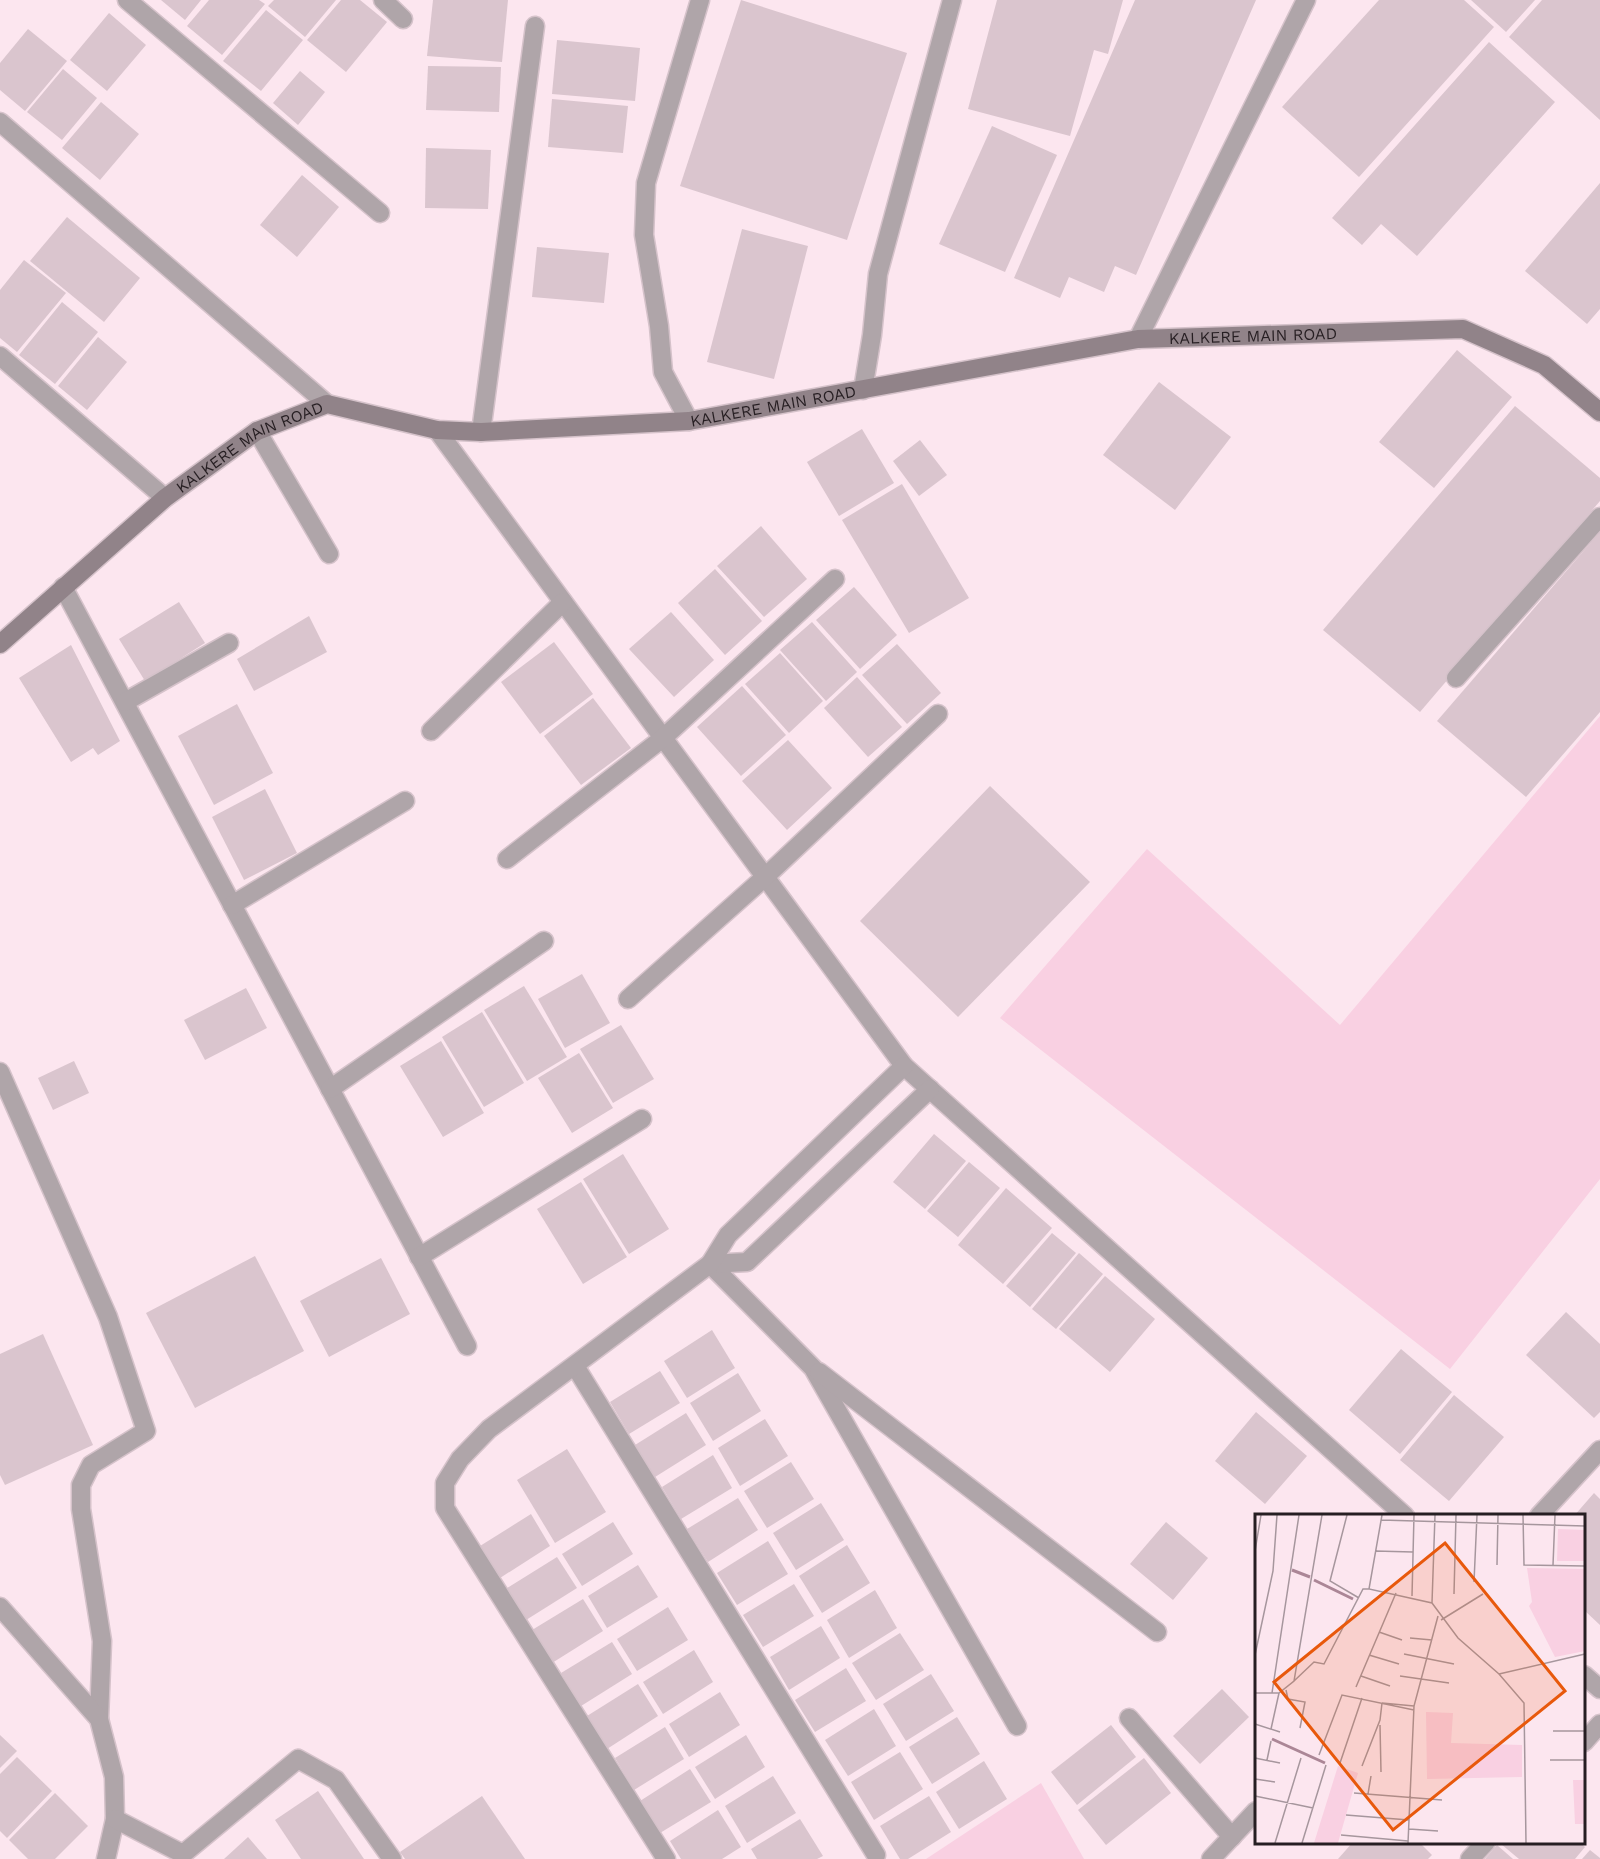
<svg xmlns="http://www.w3.org/2000/svg" width="1600" height="1859" font-family="'Work Sans',sans-serif">
<style>
.green{fill:#f9d0e2}
.building{fill:#dac5ce}
.lines{fill:none;stroke-linecap:round;stroke-linejoin:round}
.lane-casing{stroke:#d5c2ca;stroke-width:21}
.street-casing{stroke:#d5c2ca;stroke-width:21}
.secondary-casing{stroke:#d5c2ca;stroke-width:21}
.lane{stroke:#afa5a9;stroke-width:18}
.street{stroke:#afa5a9;stroke-width:18}
.secondary{stroke:#918389;stroke-width:18}
.labels{text-anchor:middle;dominant-baseline:central;stroke-width:6;stroke-linejoin:round;paint-order:stroke}
.street-label{font-size:16px;fill:#261e22;stroke:#fdf8fa}
.inset-river{fill:none;stroke:#ab8696;stroke-width:3}
.inset-road{fill:none;stroke:#a6969d;stroke-width:1.5}
.view{fill:#e8590c;fill-opacity:0.15;stroke:#e8590c;stroke-width:3}
.inset-edge{fill:none;stroke:#261e22;stroke-width:3}
</style>
<rect width="100%" height="100%" fill="#fce6ef"/>
<g class="green">
<polygon points="1600,716 1600,1179 1450,1369 1000,1018 1147,849 1340,1025"/>
<polygon points="1041,1783 1084,1859 926,1859"/>
</g>
<g class="building">
<polygon points="161,0 201,0 185,20"/>
<polygon points="209,0 259,0 265,4 222,55 187,26"/>
<polygon points="274,0 336,0 305,37 268,6"/>
<polygon points="341,0 360,0 387,22 346,72 307,40"/>
<polygon points="433,0 508,0 502,62 427,56"/>
<polygon points="741,0 907,53 847,240 680,186"/>
<polygon points="997,0 1123,0 1108,54 1094,50 1070,136 968,109"/>
<polygon points="1135,0 1256,0 1136,275 1115,266 1104,292 1069,277 1060,298 1014,278"/>
<polygon points="1379,0 1464,0 1494,27 1359,177 1282,107"/>
<polygon points="1471,0 1535,0 1506,32"/>
<polygon points="1542,0 1600,0 1600,120 1509,37"/>
<polygon points="266,10 303,40 261,91 223,61"/>
<polygon points="109,13 146,45 107,91 70,60"/>
<polygon points="28,29 67,61 25,111 0,90 0,63"/>
<polygon points="557,40 640,48 635,101 552,94"/>
<polygon points="1489,42 1555,102 1417,256 1381,224 1362,245 1332,218"/>
<polygon points="428,66 501,67 499,112 426,110"/>
<polygon points="63,69 97,98 62,140 27,112"/>
<polygon points="300,71 325,92 298,125 273,103"/>
<polygon points="552,99 628,106 623,153 548,147"/>
<polygon points="101,102 139,134 100,180 62,148"/>
<polygon points="992,126 1057,155 1005,272 939,244"/>
<polygon points="426,148 491,150 488,209 425,208"/>
<polygon points="302,175 339,207 297,257 260,225"/>
<polygon points="1600,183 1600,309 1587,324 1525,271"/>
<polygon points="67,217 140,278 104,322 30,261"/>
<polygon points="742,229 808,246 774,379 707,362"/>
<polygon points="537,247 609,253 604,303 532,297"/>
<polygon points="24,260 66,293 17,352 0,338 0,290"/>
<polygon points="62,302 98,332 55,384 19,355"/>
<polygon points="98,337 127,362 87,410 58,386"/>
<polygon points="1457,350 1512,397 1434,488 1379,442"/>
<polygon points="1159,382 1231,437 1175,510 1103,455"/>
<polygon points="1515,406 1600,478 1600,501 1420,712 1323,630"/>
<polygon points="862,429 894,483 839,516 807,462"/>
<polygon points="920,440 947,475 919,496 893,461"/>
<polygon points="902,484 969,598 909,633 842,520"/>
<polygon points="761,526 807,579 764,617 717,566"/>
<polygon points="1600,532 1600,712 1526,797 1437,721"/>
<polygon points="715,569 762,621 725,655 678,603"/>
<polygon points="854,587 897,635 860,669 816,620"/>
<polygon points="179,602 205,643 145,681 119,639"/>
<polygon points="671,612 714,660 674,697 629,649"/>
<polygon points="309,616 327,652 254,691 237,659"/>
<polygon points="812,622 857,672 826,701 780,650"/>
<polygon points="554,642 593,694 540,734 501,682"/>
<polygon points="897,644 941,693 907,724 862,675"/>
<polygon points="71,645 120,741 98,755 93,748 71,762 19,678"/>
<polygon points="780,653 823,701 789,733 745,684"/>
<polygon points="857,677 902,727 868,757 824,708"/>
<polygon points="742,686 786,735 741,776 697,727"/>
<polygon points="593,698 631,748 581,785 544,736"/>
<polygon points="237,704 273,773 214,805 178,736"/>
<polygon points="788,740 832,788 787,830 742,781"/>
<polygon points="990,786 1090,882 958,1017 860,921"/>
<polygon points="265,789 297,853 244,880 212,817"/>
<polygon points="582,974 610,1023 565,1048 538,999"/>
<polygon points="524,986 567,1057 527,1081 484,1010"/>
<polygon points="246,988 267,1028 205,1060 184,1020"/>
<polygon points="482,1012 524,1083 484,1107 442,1037"/>
<polygon points="621,1025 654,1079 613,1103 580,1049"/>
<polygon points="441,1041 484,1113 443,1137 400,1066"/>
<polygon points="579,1053 613,1108 572,1133 538,1078"/>
<polygon points="74,1061 89,1093 53,1110 38,1078"/>
<polygon points="934,1134 966,1161 925,1209 893,1182"/>
<polygon points="623,1154 669,1229 629,1254 583,1179"/>
<polygon points="969,1162 1000,1188 958,1237 927,1211"/>
<polygon points="581,1182 627,1257 583,1284 537,1209"/>
<polygon points="1006,1188 1052,1228 1003,1284 958,1245"/>
<polygon points="1052,1233 1076,1253 1030,1307 1006,1286"/>
<polygon points="1079,1253 1103,1274 1056,1329 1032,1309"/>
<polygon points="255,1256 304,1351 195,1408 146,1313"/>
<polygon points="381,1258 410,1314 329,1357 300,1301"/>
<polygon points="1105,1276 1155,1319 1110,1372 1059,1329"/>
<polygon points="1566,1312 1600,1344 1600,1412 1594,1418 1526,1355"/>
<polygon points="712,1330 735,1368 687,1398 664,1361"/>
<polygon points="43,1334 93,1445 5,1485 0,1475 0,1354"/>
<polygon points="1401,1349 1452,1392 1400,1454 1349,1410"/>
<polygon points="660,1371 680,1403 629,1434 610,1402"/>
<polygon points="738,1373 761,1411 713,1441 690,1403"/>
<polygon points="1454,1395 1504,1437 1449,1501 1400,1460"/>
<polygon points="1256,1412 1307,1456 1265,1504 1215,1461"/>
<polygon points="686,1413 706,1445 655,1477 635,1445"/>
<polygon points="765,1419 788,1456 740,1486 718,1448"/>
<polygon points="567,1449 606,1512 555,1543 517,1480"/>
<polygon points="713,1455 732,1488 681,1519 662,1487"/>
<polygon points="791,1462 814,1499 767,1528 744,1491"/>
<polygon points="1594,1493 1600,1499 1600,1625 1584,1610 1584,1516 1574,1516"/>
<polygon points="738,1498 758,1530 708,1562 687,1529"/>
<polygon points="821,1503 844,1540 796,1570 773,1533"/>
<polygon points="531,1514 550,1546 500,1578 480,1546"/>
<polygon points="613,1522 633,1554 582,1586 562,1554"/>
<polygon points="1166,1522 1208,1558 1173,1600 1130,1564"/>
<polygon points="768,1541 788,1574 737,1605 717,1573"/>
<polygon points="847,1545 870,1583 822,1613 799,1576"/>
<polygon points="557,1557 577,1588 526,1620 507,1588"/>
<polygon points="638,1565 658,1597 607,1628 588,1596"/>
<polygon points="794,1584 814,1616 763,1647 743,1615"/>
<polygon points="875,1590 897,1628 849,1658 827,1620"/>
<polygon points="583,1599 603,1631 552,1663 532,1630"/>
<polygon points="668,1607 688,1640 637,1671 617,1639"/>
<polygon points="821,1626 840,1658 789,1690 770,1657"/>
<polygon points="900,1633 924,1670 876,1700 852,1663"/>
<polygon points="612,1642 632,1674 581,1706 561,1673"/>
<polygon points="694,1650 713,1682 663,1714 643,1682"/>
<polygon points="846,1668 866,1701 815,1732 795,1700"/>
<polygon points="931,1674 954,1711 906,1741 883,1704"/>
<polygon points="638,1684 658,1716 607,1749 587,1716"/>
<polygon points="1222,1689 1249,1717 1200,1764 1173,1736"/>
<polygon points="720,1692 740,1725 689,1757 669,1724"/>
<polygon points="874,1709 896,1746 848,1776 825,1740"/>
<polygon points="957,1717 980,1754 932,1784 909,1747"/>
<polygon points="1111,1725 1136,1757 1077,1805 1051,1772"/>
<polygon points="665,1727 684,1759 634,1790 615,1758"/>
<polygon points="0,1735 17,1751 0,1768"/>
<polygon points="746,1735 765,1767 715,1799 695,1767"/>
<polygon points="900,1752 923,1789 874,1820 851,1782"/>
<polygon points="17,1757 52,1791 7,1838 0,1831 0,1774"/>
<polygon points="1144,1758 1171,1793 1106,1845 1078,1810"/>
<polygon points="984,1761 1007,1799 959,1829 936,1792"/>
<polygon points="690,1769 711,1802 660,1833 640,1801"/>
<polygon points="773,1776 796,1813 747,1843 725,1806"/>
<polygon points="318,1791 364,1859 301,1859 275,1820"/>
<polygon points="55,1793 88,1826 55,1859 28,1859 9,1840"/>
<polygon points="482,1796 525,1859 405,1859 400,1852"/>
<polygon points="929,1796 951,1832 908,1859 900,1859 880,1826"/>
<polygon points="718,1810 741,1847 722,1859 681,1859 670,1841"/>
<polygon points="800,1819 823,1856 817,1859 757,1859 751,1849"/>
<polygon points="248,1837 267,1859 224,1859"/>
<polygon points="1353,1842 1419,1842 1432,1855 1428,1859 1338,1859"/>
<polygon points="1503,1842 1579,1842 1585,1847 1575,1859 1519,1859 1501,1844"/>
<polygon points="1497,1845 1513,1859 1485,1859"/>
<polygon points="1590,1850 1600,1858 1600,1859 1582,1859"/>
</g>
<g class="lines">
<g class="lane-casing">
<g id="lane">
<polyline points="863,390 872,335 878,274 952,0"/>
<polyline points="689,421 663,372 659,326 644,235 646,183 700,0"/>
<polyline points="1456,678 1600,517"/>
</g>
</g>
<g class="street-casing">
<g id="street">
<polyline points="127,0 380,213"/>
<polyline points="383,0 403,19"/>
<polyline points="0,122 327,404"/>
<polyline points="1138,339 1306,0"/>
<polyline points="0,356 165,498"/>
<polyline points="437,430 904,1066 1405,1516"/>
<polyline points="257,431 329,554"/>
<polyline points="481,432 535,26"/>
<polyline points="63,587 467,1346"/>
<polyline points="125,702 229,643"/>
<polyline points="431,731 563,602"/>
<polyline points="507,859 663,738 835,579"/>
<polyline points="232,905 405,801"/>
<polyline points="628,999 765,877 938,714"/>
<polyline points="0,1072 108,1317 146,1431 91,1465 81,1485 81,1509 102,1641 99,1719"/>
<polyline points="330,1089 544,941"/>
<polyline points="419,1257 642,1119"/>
<polyline points="710,1264 813,1368 1017,1726"/>
<polyline points="710,1264 747,1262 930,1089"/>
<polyline points="575,1366 876,1855"/>
<polyline points="819,1372 1157,1632"/>
<polyline points="1539,1516 1600,1450"/>
<polyline points="0,1607 99,1719 114,1777 115,1819 106,1859"/>
<polyline points="1584,1675 1600,1689"/>
<polyline points="1129,1718 1232,1837"/>
<polyline points="1584,1742 1600,1724"/>
<polyline points="115,1819 183,1854 298,1759 336,1780 392,1859"/>
<polyline points="666,1859 445,1508 445,1483 460,1459 489,1429 710,1264 728,1235 904,1066"/>
<polyline points="1211,1859 1256,1811"/>
<polyline points="1470,1859 1486,1842"/>
</g>
</g>
<g class="secondary-casing">
<g id="secondary">
<path id="s1" d="M0 644 165 498 257 431 327 404 437 430 481 432 689 421 1138 339 1463 329 1544 365 1600 412"/>
</g>
</g>
<use href="#lane" class="lane"/>
<use href="#street" class="street"/>
<use href="#secondary" class="secondary"/>
</g>
<g class="labels">
<g class="street-label">
<text stroke="none"><textPath href="#s1" startOffset="1346">KALKERE MAIN ROAD</textPath></text>
<text stroke="none"><textPath href="#s1" startOffset="860">KALKERE MAIN ROAD</textPath></text>
<text stroke="none"><textPath href="#s1" startOffset="320">KALKERE MAIN ROAD</textPath></text>
</g>
</g>
<g transform="translate(1255 1514)">
<rect width="330" height="330" fill="#fce6ef"/>
<path d="M303 15 330 16V47H302ZM272 54 330 55V137L300 143 274 92 277 88ZM171 198 198 199 196 229 267 231V263L172 265ZM83 252 103 259 83 329H59ZM318 266H330V310H320Z" fill="#f9d0e2"/>
<path class="inset-river" d="M37 56 55 63M59 66 98 85M17 225 70 249"/>
<path class="inset-road" d="M92 1 75 67 104 84M127 1 114 75 177 89 203 124 244 160 269 189 271 329M268 1 269 51 330 52M126 6 330 12M0 37 6 1M120 37 158 38M242 51 243 1M298 51 300 1M219 68 222 1M199 80 201 1M157 82 159 1M177 89 180 1M186 106 228 80M124 118 147 126M155 124 177 126M149 140 199 150M0 141 18 57 22 1M114 141 144 150M244 160 330 140M106 162 135 172M145 162 194 169M39 167 59 148 69 150 108 75H114M101 173 141 79M31 176 33 185 50 188 45 214M0 179H24L39 167 67 1M17 179 44 1M127 189 159 192M0 210 25 218M125 211 126 258M16 215 24 179M298 217H330M64 241 87 181 159 196M0 244 25 249M12 246 16 227M295 246H330M85 249 107 184M107 252 125 206 127 189M0 265 20 268M99 279 187 286M113 280 116 262M0 282 58 294M91 301 154 306M154 315 183 317M86 321 153 327M20 329 46 244M47 329 71 251M153 329 159 192 183 102"/>
<path class="view" d="M190 29 310 177 138 316 19 168Z"/>
<rect width="330" height="330" class="inset-edge"/>
</g>
</svg>
